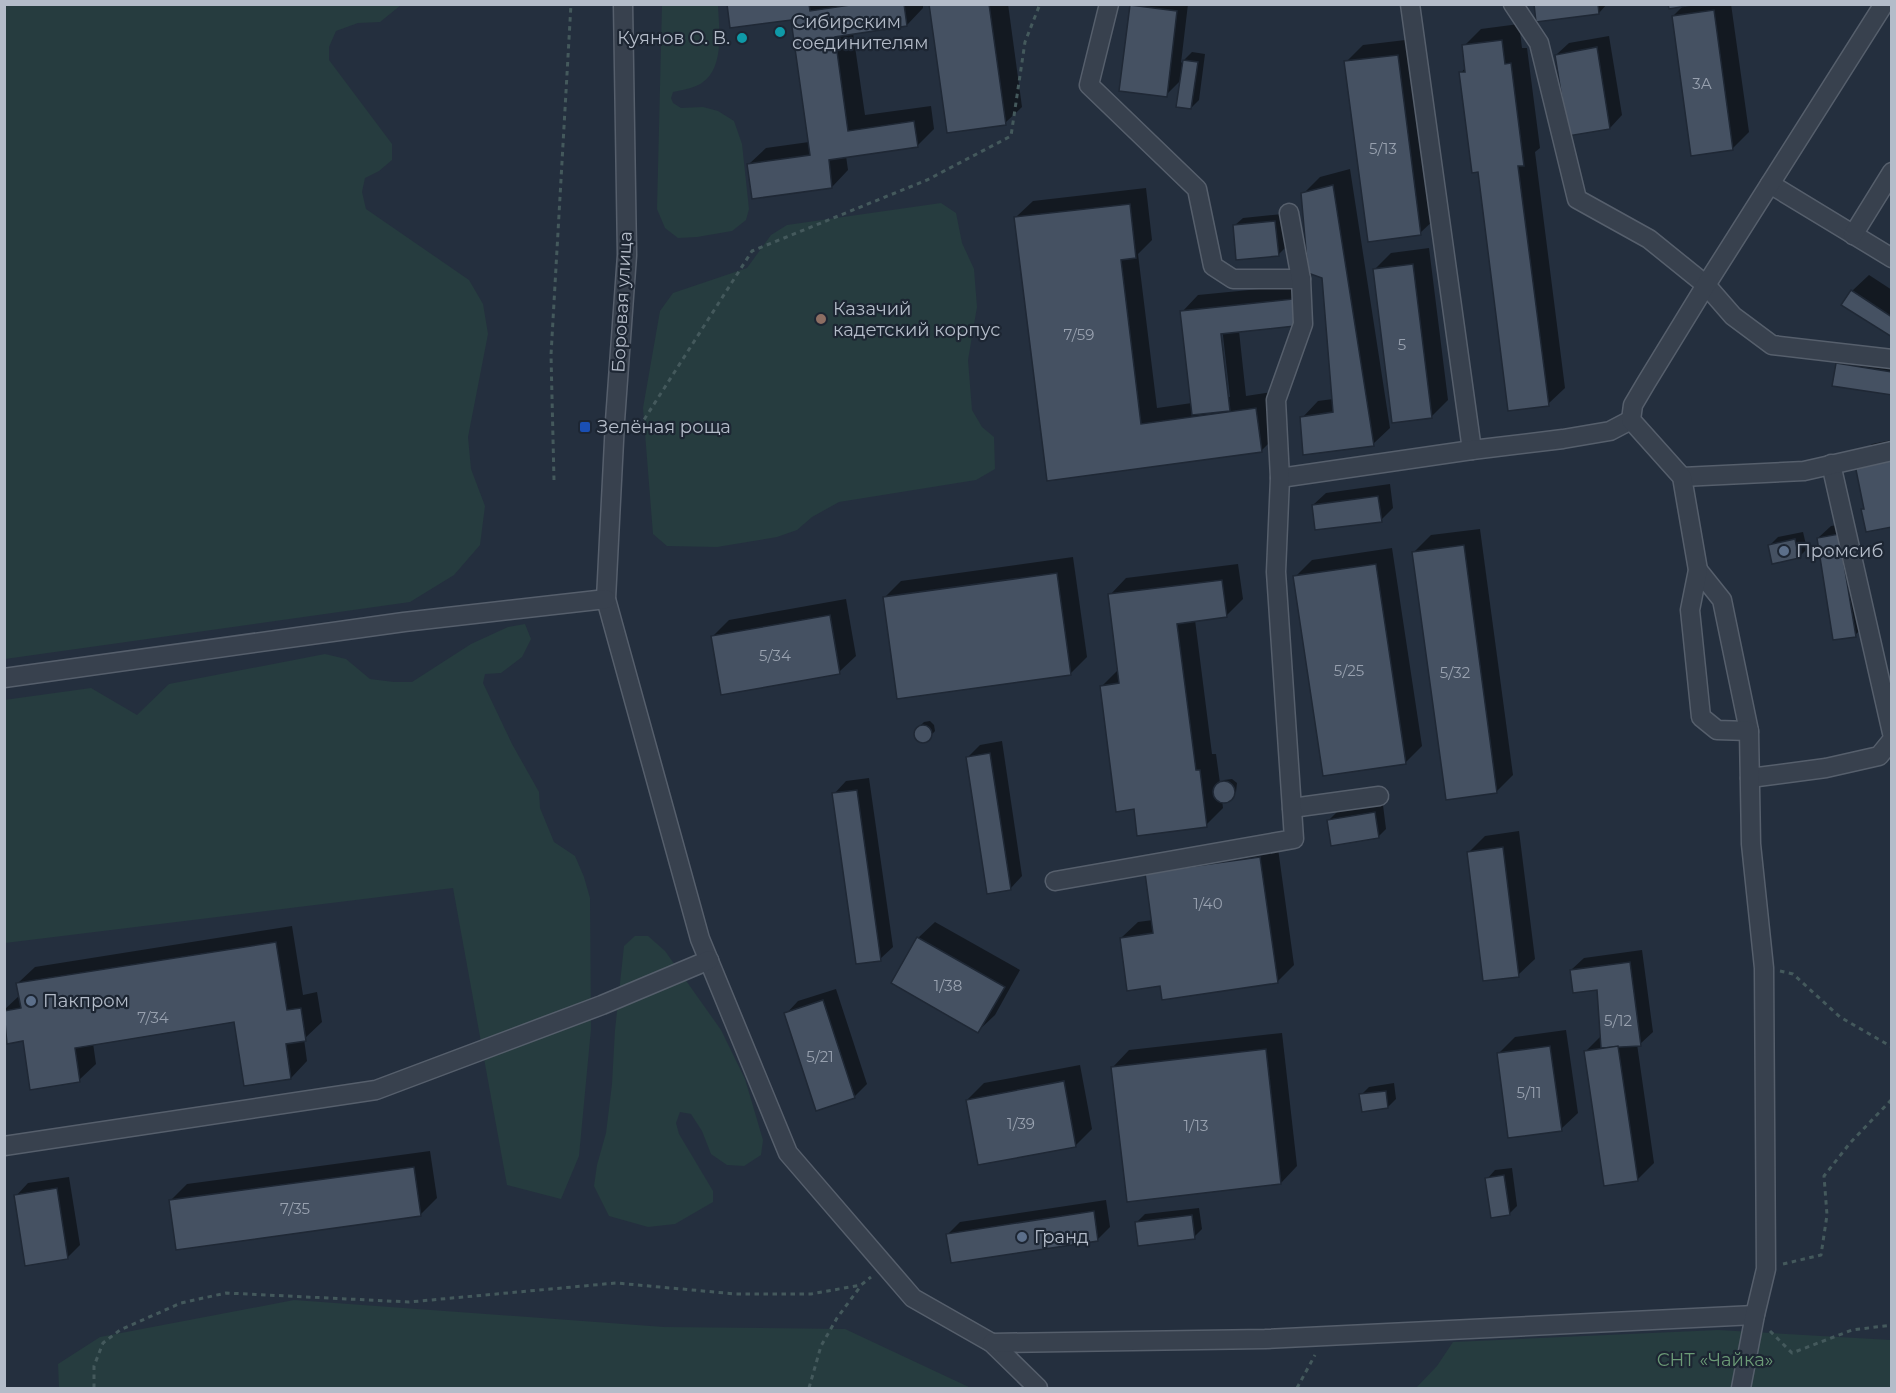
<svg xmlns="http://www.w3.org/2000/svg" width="1896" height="1393" font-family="Montserrat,sans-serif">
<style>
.green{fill:#263c3f}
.shadow{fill:#0007;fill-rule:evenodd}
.building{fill:#455162;stroke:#1f2835;stroke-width:1.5}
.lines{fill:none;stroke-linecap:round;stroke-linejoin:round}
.minor-casing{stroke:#565f6c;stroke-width:21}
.path{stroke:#44595c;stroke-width:3;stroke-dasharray:4.5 4.5;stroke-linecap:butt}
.minor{stroke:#38414e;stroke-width:18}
.culture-dot{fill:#0f9aa8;stroke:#1d2633;stroke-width:2}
.education-dot{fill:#8d6e63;stroke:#1d2633;stroke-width:2}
.transit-dot{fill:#1a4fb4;stroke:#1d2633;stroke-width:2}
.service-dot{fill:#5c6f8a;stroke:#1d2633;stroke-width:2}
.labels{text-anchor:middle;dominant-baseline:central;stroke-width:4.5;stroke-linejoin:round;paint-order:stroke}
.number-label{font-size:15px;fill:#98a1af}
.poi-label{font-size:18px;fill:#b4bcc9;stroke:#1d2633;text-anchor:start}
.street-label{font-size:18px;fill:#b4bcc9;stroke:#1d2633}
.park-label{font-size:18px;fill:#6b9a76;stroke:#1d2633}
</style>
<rect width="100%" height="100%" fill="#242f3e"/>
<g class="green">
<polygon points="4,5 401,5 380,22 358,23 336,31 329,47 329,60 392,144 392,160 379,171 365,178 362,192 366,209 469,280 483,304 488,334 468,437 471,469 485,506 480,545 454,575 410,602 5,659"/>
<path d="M662 5H718C719 30 726 74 696 86 689 89 681 90 673 92L671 98 673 103 681 108 703 107 718 111 734 121 742 144 749 209 746 220 732 231 697 237 678 238 665 228 657 209Z"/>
<polygon points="941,203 956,213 962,243 974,269 977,307 968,360 972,410 982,427 994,437 995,469 976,480 839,502 812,517 797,530 777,537 717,547 667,546 653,534 643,408 660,311 673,293 747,268 771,235 787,225"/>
<polygon points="525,624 531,639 522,657 501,673 485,674 483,683 512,744 539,792 540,808 554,842 575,856 584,877 590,898 591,1029 579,1156 561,1199 507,1185 453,888 5,943 4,700 91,688 137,715 169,684 325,654 346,659 370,679 394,682 412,682 471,644 508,627"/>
<polygon points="635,936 648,936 665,951 721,1030 745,1079 763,1140 761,1155 744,1166 727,1165 711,1154 702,1131 691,1114 680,1112 676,1123 679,1134 713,1191 713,1202 675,1224 648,1227 609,1216 594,1186 597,1165 606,1133 612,1084 615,1030 624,946"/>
<polygon points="294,1300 664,1327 845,1329 971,1388 59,1388 58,1364 100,1337"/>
<polygon points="1718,1330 1891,1340 1891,1388 1416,1388 1437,1366 1453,1342"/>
</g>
<g class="shadow">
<polygon points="728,4 923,4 923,8 907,25 853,33 865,115 931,106 934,129 917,146 846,156 848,170 832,187 749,164 766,148 809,142 792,18"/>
<polygon points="931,4 1008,4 1022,107 1005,123"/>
<polygon points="1133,4 1188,4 1181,63 1192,52 1205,54 1199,100 1191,108 1181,80 1166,95 1131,6"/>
<polygon points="1536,4 1607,4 1599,13"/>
<polygon points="1670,4 1731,4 1749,132 1732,149 1673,16 1684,5"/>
<polygon points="1519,24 1522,48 1527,48 1540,148 1535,152 1565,388 1548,404 1479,171 1461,73 1466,67 1464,46 1481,29"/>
<polygon points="1609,36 1622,115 1610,128 1556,55 1569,43"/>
<polygon points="1414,39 1437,217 1420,233 1346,62 1363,45"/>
<polygon points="1350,169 1390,428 1373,444 1302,418 1318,401 1333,399 1323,277 1303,194 1320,177"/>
<path d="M1146 188 1152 240 1138 254 1157 408 1192 403 1182 312 1198 295 1309 284 1311 308 1295 325 1239 331 1246 396 1272 392 1278 434 1261 451 1049 479 1016 217 1033 201ZM1219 327H1222L1230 397H1227Z"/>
<polygon points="1283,214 1286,247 1278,255 1234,226 1243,218"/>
<polygon points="1429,248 1448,400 1431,417 1374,270 1391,253"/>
<polygon points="1869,275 1892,290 1892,336 1852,291"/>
<polygon points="1854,347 1892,353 1892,393 1837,364"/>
<polygon points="1892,440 1892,525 1863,509 1865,507 1855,460 1872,444"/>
<polygon points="1390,484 1393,508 1381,520 1313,505 1326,493"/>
<polygon points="1852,523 1868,623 1855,635 1818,538 1831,526"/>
<polygon points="1480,529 1513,775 1497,791 1414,552 1431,535"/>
<polygon points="1803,532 1807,549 1799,557 1770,545 1778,537"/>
<polygon points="1392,548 1422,746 1405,763 1295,577 1312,560"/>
<polygon points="1073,557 1087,657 1070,674 884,598 901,581"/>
<polygon points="1238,564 1243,599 1226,616 1195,620 1212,754 1216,754 1220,783 1224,780 1232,779 1237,783 1236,792 1227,800 1222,800 1223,808 1206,825 1135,808 1102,686 1119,669 1110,595 1126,578"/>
<polygon points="846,599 856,656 839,672 712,637 729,620"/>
<polygon points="930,721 934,725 935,731 926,741 920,741 916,737 915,731 924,722"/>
<polygon points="1002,741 1022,876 1010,889 968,757 980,745"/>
<polygon points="869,778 893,947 880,959 834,794 846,781"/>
<polygon points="1383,805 1386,829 1378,837 1329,820 1337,812"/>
<polygon points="1519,831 1535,959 1518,975 1468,853 1485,836"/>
<polygon points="1277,841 1294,965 1277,982 1161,984 1121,938 1138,922 1153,920 1146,873"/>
<polygon points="935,922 1020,970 995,1015 978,1031 918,938"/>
<polygon points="292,926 303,995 317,992 322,1022 304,1039 307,1061 291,1078 235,1021 93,1043 96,1064 79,1080 24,1039 8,1042 4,1010 20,995 18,983 35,967"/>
<polygon points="1642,950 1653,1032 1640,1044 1637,1044 1654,1163 1638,1179 1586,1051 1602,1035 1598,988 1571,970 1584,958"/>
<polygon points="836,989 867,1084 855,1096 817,1109 786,1014 798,1001"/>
<polygon points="1566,1030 1578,1113 1561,1129 1498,1054 1515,1037"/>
<polygon points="1282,1033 1297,1166 1281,1183 1113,1067 1129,1050"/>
<polygon points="1080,1065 1092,1129 1076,1145 967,1100 984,1083"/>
<polygon points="1394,1083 1396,1099 1388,1107 1361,1095 1369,1087"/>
<polygon points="430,1151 437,1198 420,1215 170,1201 187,1184"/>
<polygon points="1512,1168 1517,1206 1509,1214 1487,1179 1495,1170"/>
<polygon points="69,1177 80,1245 67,1258 16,1196 28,1183"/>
<polygon points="1106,1200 1110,1227 1098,1239 948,1234 960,1222"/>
<polygon points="1199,1208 1202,1229 1194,1237 1137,1222 1145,1214"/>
</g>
<g class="building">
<polygon points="727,4 809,4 810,11 857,4 904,4 907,26 835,37 848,131 914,121 918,147 829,160 832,188 752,199 747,164 810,155 791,20 730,28"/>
<polygon points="929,4 989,4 1006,125 947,133"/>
<polygon points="1534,4 1598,4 1599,14 1536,22"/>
<polygon points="1668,4 1698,4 1669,9"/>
<polygon points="1130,5 1177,11 1167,97 1119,91"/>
<polygon points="1714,10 1733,150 1691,156 1672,16"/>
<polygon points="1502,40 1505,64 1511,63 1524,166 1518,166 1549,406 1508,411 1478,172 1472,173 1459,72 1465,72 1462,45"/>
<polygon points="1597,47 1610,129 1568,136 1555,55"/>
<polygon points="1398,55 1421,235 1368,242 1344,61"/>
<polygon points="1183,60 1198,62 1191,109 1176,107"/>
<polygon points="1333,185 1374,446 1303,455 1300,417 1333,412 1322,278 1308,273 1301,193"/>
<polygon points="1130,204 1136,258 1121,260 1141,424 1256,408 1262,452 1047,481 1014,217"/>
<polygon points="1275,221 1279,256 1236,260 1233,225"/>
<polygon points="1413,264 1432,418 1392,423 1373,269"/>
<polygon points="1851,290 1892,317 1892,337 1841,305"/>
<polygon points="1293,299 1295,326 1221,334 1230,411 1192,415 1180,311"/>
<polygon points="1836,363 1892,372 1892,395 1832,386"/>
<polygon points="1892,452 1892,527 1866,532 1861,509 1864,509 1854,460"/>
<polygon points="1378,496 1382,522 1315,530 1312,505"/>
<polygon points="1839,534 1856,637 1833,640 1817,538"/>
<polygon points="1795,539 1799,558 1772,564 1768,545"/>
<polygon points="1464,545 1497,793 1446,800 1412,552"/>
<polygon points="1376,564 1406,764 1323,776 1293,576"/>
<polygon points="1057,573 1071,675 897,699 883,597"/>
<polygon points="1222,580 1227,617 1177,624 1196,770 1200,770 1207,827 1137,836 1134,809 1116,812 1100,686 1119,683 1108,594"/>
<polygon points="830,615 840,674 721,695 711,636"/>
<circle cx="923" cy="734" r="9"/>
<polygon points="990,753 1011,890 987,894 966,757"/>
<circle cx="1224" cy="792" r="11"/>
<polygon points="857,790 881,961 856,964 832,793"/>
<polygon points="1375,812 1379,838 1331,846 1327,820"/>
<polygon points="1503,847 1519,977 1483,981 1467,852"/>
<polygon points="1260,857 1278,983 1162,1000 1160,986 1127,991 1120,938 1153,933 1145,873"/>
<polygon points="917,937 1005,987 978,1033 891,983"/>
<polygon points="276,942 287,1010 301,1008 306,1041 286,1044 291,1079 244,1086 234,1022 75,1048 80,1082 30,1090 23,1041 7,1044 4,1011 21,1008 16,983"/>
<polygon points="1630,962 1641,1046 1601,1048 1597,990 1573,993 1570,970"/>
<polygon points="823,1000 855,1098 816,1111 784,1013"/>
<polygon points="1550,1046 1562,1131 1508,1138 1497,1053"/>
<polygon points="1618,1046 1638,1181 1604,1186 1584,1051"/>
<polygon points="1266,1049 1281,1184 1127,1202 1111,1067"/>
<polygon points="1064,1081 1076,1147 978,1165 966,1100"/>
<polygon points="1386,1091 1388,1108 1362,1112 1359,1094"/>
<polygon points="414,1167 421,1216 176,1250 169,1200"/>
<polygon points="1504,1175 1510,1215 1491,1218 1485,1178"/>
<polygon points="57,1188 68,1259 25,1266 14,1195"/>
<polygon points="1094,1211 1098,1241 951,1263 946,1234"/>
<polygon points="1192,1215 1195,1239 1138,1246 1135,1222"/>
</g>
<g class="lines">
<g class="minor-casing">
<g id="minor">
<polyline points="623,4 627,255 615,421 606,599 700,939 788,1153 913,1298 992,1343 1038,1388"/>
<polyline points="1109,4 1089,85 1197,189 1213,266 1233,279 1301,279"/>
<polyline points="1410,4 1472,450"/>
<polyline points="1513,4 1539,43 1577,199 1649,239 1706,285 1733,316 1772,345 1892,359"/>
<polyline points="1770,184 1892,258"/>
<polyline points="1853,235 1892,172"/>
<polyline points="1831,464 1892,733"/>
<polyline points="1682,477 1804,471 1892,451"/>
<polyline points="1280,478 1472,450 1563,439 1610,431 1631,420"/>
<polyline points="1698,570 1722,600 1749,731"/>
<polyline points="4,678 404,622 606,599"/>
<polyline points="1750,778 1826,768 1879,756 1892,740"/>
<polyline points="1292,808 1379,796"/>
<polyline points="1055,881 1294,839 1276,572 1280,478 1276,400 1303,324 1301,279 1289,213"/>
<polyline points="4,1146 376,1090 602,1005 709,960"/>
<polyline points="992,1343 1265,1339 1755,1315"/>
<polyline points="1741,1388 1755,1315 1766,1269 1764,968 1751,844 1749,731 1717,730 1701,717 1690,610 1698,570 1682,477 1631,420 1633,405 1646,383 1706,285 1884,4"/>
</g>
</g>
<g class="path">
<polyline points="631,431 640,426 752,251 927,180 1011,136 1025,42 1040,4"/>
<polyline points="554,480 551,355 571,4"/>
<polyline points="1780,971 1793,974 1840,1017 1892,1047"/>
<polyline points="1783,1264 1821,1255 1827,1215 1824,1176 1850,1143 1892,1099"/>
<polyline points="1770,1331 1792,1353 1852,1330 1892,1325"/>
<polyline points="94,1388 94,1366 103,1343 120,1330 181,1303 226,1293 409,1302 616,1283 736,1294 811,1294 861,1285 871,1277"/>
<polyline points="809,1388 821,1346 837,1318 860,1287"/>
<polyline points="1297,1388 1315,1355"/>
</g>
<use href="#minor" class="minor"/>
</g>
<g class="culture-dot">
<circle cx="780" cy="32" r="6"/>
<circle cx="742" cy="38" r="6"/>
</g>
<circle class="education-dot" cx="821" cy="319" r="6"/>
<rect class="transit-dot" x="579" y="421" width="12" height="12" rx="3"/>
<g class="service-dot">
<circle cx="1784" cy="551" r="6"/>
<circle cx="31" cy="1001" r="6"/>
<circle cx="1022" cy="1237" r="6"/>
</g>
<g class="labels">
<g class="number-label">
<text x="1702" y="83">3А</text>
<text x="1383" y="148">5/13</text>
<text x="1079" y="334">7/59</text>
<text x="1402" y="344">5</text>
<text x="775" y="655">5/34</text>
<text x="1349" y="670">5/25</text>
<text x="1455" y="672">5/32</text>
<text x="1208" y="903">1/40</text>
<text x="948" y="985">1/38</text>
<text x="153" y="1017">7/34</text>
<text x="1618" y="1020">5/12</text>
<text x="820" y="1056">5/21</text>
<text x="1529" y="1092">5/11</text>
<text x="1021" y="1123">1/39</text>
<text x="1196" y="1125">1/13</text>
<text x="295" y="1208">7/35</text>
</g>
<g class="poi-label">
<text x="792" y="22">Сибирским<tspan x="792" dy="21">соединителям</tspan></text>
<text x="730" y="38" text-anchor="end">Куянов О. В.</text>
<text x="833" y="309">Казачий<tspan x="833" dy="21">кадетский корпус</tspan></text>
<text x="597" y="427">Зелёная роща</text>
<text x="1796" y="551">Промсиб</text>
<text x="43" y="1001">Пакпром</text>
<text x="1034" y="1237">Гранд</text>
</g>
<g class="street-label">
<text transform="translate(622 302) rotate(-87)">Боровая улица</text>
</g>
<g class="park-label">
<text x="1715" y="1360">СНТ «Чайка»</text>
</g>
</g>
<rect width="1896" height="1393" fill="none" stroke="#b4bcc9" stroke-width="12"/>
</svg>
